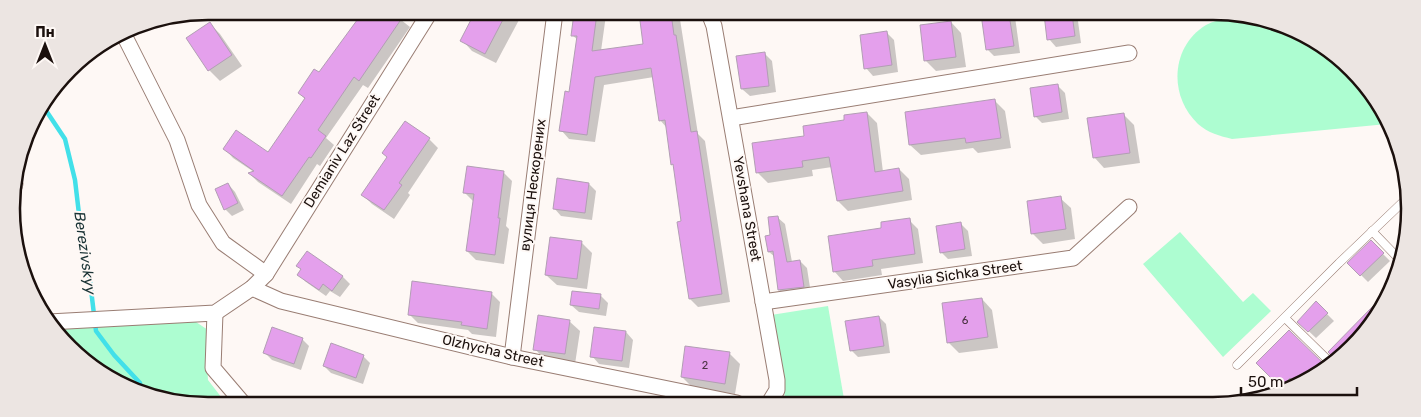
<svg xmlns="http://www.w3.org/2000/svg" width="1421" height="417" font-family="Rubik,sans-serif">
<style>
.green{fill:#adfdd1}
.shadow{fill:#0003}
.lines{fill:none;stroke-linecap:round;stroke-linejoin:round}
.stream{stroke:#42e0e9;stroke-width:4.5}
.building{fill:#e4a0ec;stroke:#b29eb4}
.service-casing{stroke:#997d73;stroke-width:9}
.minor-casing{stroke:#997d73;stroke-width:17}
.service{stroke:#fff;stroke-width:8}
.minor{stroke:#fff;stroke-width:15}
.labels{text-anchor:middle;dominant-baseline:central;stroke-width:4;stroke-linejoin:round;paint-order:stroke}
.number-label{font-size:11px;fill:#4d3445}
.street-label{font-size:14px;fill:#1b100d;stroke:#fef8f5}
.water-label{font-size:15px;font-style:italic;fill:#1a3335;stroke:#fef8f5}
.rim{fill:none;stroke:#1b100d;stroke-width:2.5}
</style>
<rect width="100%" height="100%" fill="#fef8f5"/>
<g class="green">
<path d="M1251 15 1322 44 1376 99 1387 124 1232 139C1220 136 1208 133 1198 124 1168 96 1171 46 1206 25 1220 18 1236 16 1251 15Z"/>
<polygon points="1180,232 1243,302 1253,293 1271,311 1223,357 1143,264"/>
<polygon points="828,306 844,399 818,403 786,403 771,315"/>
<polygon points="184,320 196,322 208,330 206,347 208,380 225,402 178,402 172,398 155,396 99,373 52,328"/>
</g>
<g class="shadow">
<polygon points="208,11 214,11 202,19 196,14"/>
<polygon points="364,12 391,12 410,27 368,88 363,85 326,138 334,145 320,166 317,164 291,204 258,182 250,174 254,172 233,158 225,149 268,153 305,99 299,93 320,74"/>
<polygon points="477,12 511,12 519,20 496,63 472,51 462,40"/>
<polygon points="575,13 604,13 606,15 601,51 645,45 640,13 679,13 698,134 705,141 730,302 698,307 690,299 682,222 674,166 673,164 667,128 660,120 654,77 604,85 595,142 569,139 561,130 570,93 578,40 572,35"/>
<polygon points="982,14 1012,14 1015,17 1020,53 994,56 987,49"/>
<polygon points="1045,14 1077,14 1081,43 1056,47 1049,39"/>
<polygon points="951,22 961,33 966,67 936,71 926,61"/>
<polygon points="209,23 220,34 242,66 220,81 209,70"/>
<polygon points="887,33 894,40 898,72 873,76 866,68"/>
<polygon points="764,53 772,61 776,92 750,96 742,89"/>
<polygon points="1058,86 1065,93 1069,119 1042,123 1035,116"/>
<polygon points="994,100 1005,111 1011,148 978,153 973,148 921,155 910,145"/>
<polygon points="867,113 877,123 883,172 899,169 909,179 912,200 848,211 838,201 832,167 812,170 813,176 768,183 758,173 754,144 806,137"/>
<polygon points="1124,115 1134,125 1140,163 1104,168 1094,157"/>
<polygon points="429,139 438,148 408,193 410,195 394,219 372,204 363,195"/>
<polygon points="503,172 512,181 506,226 509,229 504,264 476,260 467,251 474,202 464,192"/>
<polygon points="228,184 235,192 244,210 232,216 225,209"/>
<polygon points="589,184 596,191 592,220 561,216 554,208"/>
<polygon points="1060,198 1071,208 1075,239 1043,244 1032,233"/>
<polygon points="777,217 785,224 792,262 800,261 807,268 811,294 787,297 779,290 775,257 769,252"/>
<polygon points="909,220 918,229 923,263 881,269 882,275 843,281 834,271 883,229"/>
<polygon points="961,224 968,231 972,256 948,259 941,252"/>
<polygon points="581,242 592,253 587,289 557,285 546,275"/>
<polygon points="1371,242 1390,261 1368,282 1349,263"/>
<polygon points="298,266 342,276 350,284 340,297 330,291 326,296 306,282 299,275 302,270"/>
<polygon points="1392,288 1389,296 1352,348 1336,359 1329,352"/>
<polygon points="491,293 500,302 496,337 472,334 468,330 418,323 409,314"/>
<polygon points="601,296 608,303 606,316 579,312 571,305"/>
<polygon points="982,299 992,310 998,348 959,353 948,342"/>
<polygon points="1316,303 1334,321 1316,338 1299,322"/>
<polygon points="879,317 886,324 890,353 858,357 851,350"/>
<polygon points="569,321 580,331 575,364 545,360 535,349"/>
<polygon points="595,328 626,332 633,340 629,368 599,364 592,356"/>
<polygon points="1289,332 1325,367 1299,386 1285,390 1258,363"/>
<polygon points="302,339 309,346 301,370 272,360 265,353"/>
<polygon points="729,353 740,364 735,394 693,388 682,377"/>
<polygon points="363,356 370,363 363,384 331,373 324,366"/>
<polygon points="533,396 549,399 553,403 531,403"/>
</g>
<g class="lines">
<polyline class="stream" points="43,106 65,139 75,180 81,231 89,273 96,331 114,355 140,383 141,390"/>
</g>
<g class="building">
<polygon points="363,12 393,12 402,18 359,81 354,77 318,130 326,136 311,158 309,157 282,196 248,173 254,171 223,149 236,130 268,152 305,98 298,93 314,69 319,72"/>
<polygon points="475,12 507,12 485,54 460,41"/>
<polygon points="574,13 597,13 592,51 643,44 639,13 671,13 674,35 676,35 691,132 697,131 722,294 689,299 677,222 681,221 673,164 671,165 665,120 659,121 651,68 595,77 587,135 559,131 565,91 569,92 577,36 571,36"/>
<polygon points="981,14 1009,14 1014,46 986,50"/>
<polygon points="1044,14 1072,14 1075,36 1047,40"/>
<polygon points="951,21 956,57 924,61 920,25"/>
<polygon points="210,22 232,55 208,71 186,38"/>
<polygon points="887,31 892,65 864,69 860,35"/>
<polygon points="765,52 769,86 741,89 736,56"/>
<polygon points="1058,84 1062,112 1034,117 1030,88"/>
<polygon points="995,99 1001,138 966,143 965,138 909,145 905,112"/>
<polygon points="867,112 875,172 899,168 903,191 837,201 829,157 802,161 803,167 756,173 752,143 804,136 803,126 844,120 844,115"/>
<polygon points="1124,113 1130,153 1093,158 1087,118"/>
<polygon points="405,121 430,138 399,183 402,185 384,210 361,195 387,157 382,153"/>
<polygon points="467,166 504,171 498,218 500,218 495,255 466,251 474,194 463,193"/>
<polygon points="557,178 589,183 585,213 553,209"/>
<polygon points="228,183 238,203 224,210 215,189"/>
<polygon points="1061,196 1066,229 1031,234 1027,201"/>
<polygon points="778,216 787,262 800,260 804,287 778,290 773,251 768,252 765,236 770,235 768,217"/>
<polygon points="910,218 915,254 872,260 873,266 833,272 828,236 881,228 881,222"/>
<polygon points="961,222 965,249 940,253 936,226"/>
<polygon points="550,237 582,241 577,279 545,275"/>
<polygon points="1371,240 1384,253 1360,276 1347,263"/>
<polygon points="307,251 343,276 332,291 323,284 319,290 297,275 301,269 296,266"/>
<polygon points="412,281 492,292 487,329 461,325 462,322 408,315"/>
<polygon points="572,291 601,294 599,309 570,305"/>
<polygon points="982,298 988,337 947,343 942,303"/>
<polygon points="1316,301 1328,313 1308,332 1297,322"/>
<polygon points="1375,304 1381,308 1352,348 1336,360 1328,352"/>
<polygon points="538,315 570,320 565,354 533,350"/>
<polygon points="879,316 884,346 850,351 845,321"/>
<polygon points="272,327 303,338 294,364 263,353"/>
<polygon points="594,327 626,331 622,361 590,357"/>
<polygon points="1289,330 1326,366 1299,386 1290,378 1281,388 1256,363"/>
<polygon points="331,343 364,355 356,378 323,366"/>
<polygon points="685,346 730,352 725,384 681,377"/>
</g>
<g class="lines">
<g class="service-casing">
<g id="service">
<polyline points="13,204 19,184 16,179"/>
<polyline points="1372,231 1401,261"/>
<polyline points="1285,318 1331,363"/>
<polyline points="1237,365 1339,263 1406,199"/>
</g>
</g>
<g class="minor-casing">
<g id="minor">
<polyline points="709,13 714,26 777,380 777,390 769,403"/>
<polyline points="123,33 177,140 199,205 223,243 266,274"/>
<polyline points="731,118 1129,53"/>
<polyline points="252,288 281,301 512,357 737,403"/>
<polyline points="763,302 1073,258 1129,207"/>
<polyline points="215,313 213,368 242,402"/>
<polyline points="49,322 215,313 252,288 266,274 430,12"/>
<polyline points="512,357 555,12"/>
</g>
</g>
<use href="#service" class="service"/>
<use href="#minor" class="minor"/>
</g>
<g class="labels">
<g class="number-label">
<text x="965" y="320">6</text>
<text x="705" y="365">2</text>
</g>
<g class="street-label">
<text transform="translate(342 151) rotate(-58)">Demianiv Laz Street</text>
<text transform="translate(533 185) rotate(-83)">вулиця Нескорених</text>
<text transform="translate(747 209) rotate(80)">Yevshana Street</text>
<text transform="translate(955 275) rotate(-8)">Vasylia Sichka Street</text>
<text transform="translate(493 351) rotate(13)">Olzhycha Street</text>
</g>
<g class="water-label">
<text transform="translate(85 253) rotate(82)">Berezivskyy</text>
</g>
</g>
<path d="M0 0H1421V417H0ZM208 20H1213A188 188 0 0 1 1401 208V209A188 188 0 0 1 1213 397H208A188 188 0 0 1 20 209V208A188 188 0 0 1 208 20Z" fill="#ece5e2" fill-rule="evenodd"/>
<path class="rim" d="M208 20H1213A188 188 0 0 1 1401 208V209A188 188 0 0 1 1213 397H208A188 188 0 0 1 20 209V208A188 188 0 0 1 208 20Z"/>
<g transform="translate(45 45)" stroke="#fef8f5" stroke-width="4" paint-order="stroke">
<path d="M0-4L9 19L0 12L-9 19Z" fill="#1b100d"/>
<text y="-8" font-size="14" font-weight="bold" text-anchor="middle" fill="#1b100d">Пн</text>
</g>
<path d="M1241 387v8h116v-8" fill="none" stroke="#1b100d" stroke-width="2.5"/>
<text x="1248" y="387" font-size="15" fill="#1b100d" stroke="#fef8f5" stroke-width="4" paint-order="stroke">50 m</text>
</svg>
